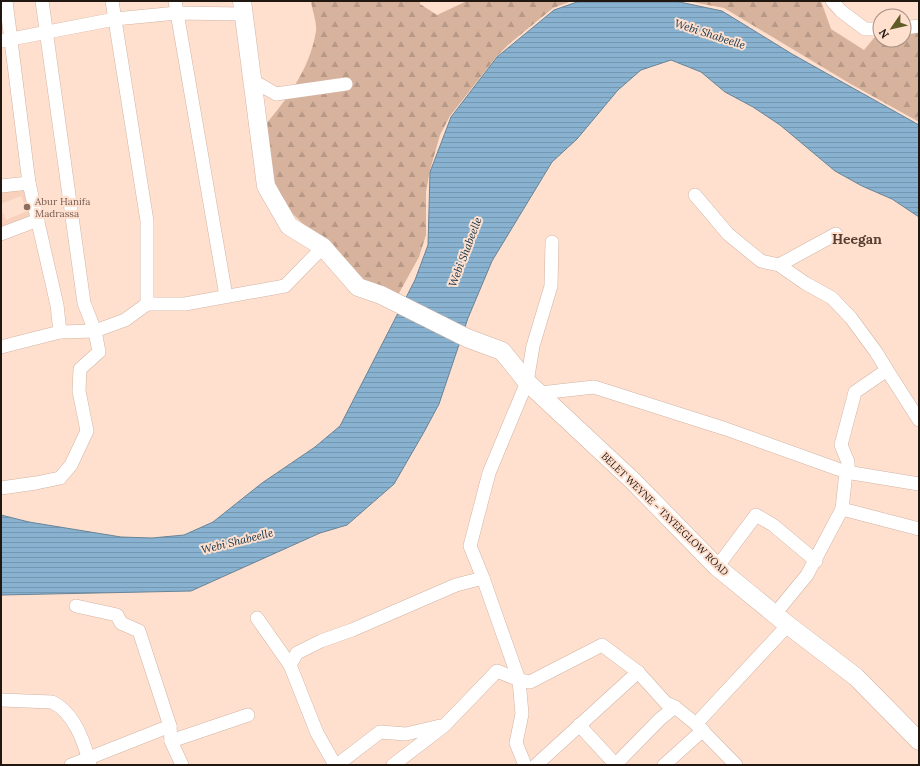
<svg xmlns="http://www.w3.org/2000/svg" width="920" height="766" font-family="Lora,serif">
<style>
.built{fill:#f7d1bc}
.forest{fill:url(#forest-firs)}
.water{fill:url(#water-rules);stroke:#698497}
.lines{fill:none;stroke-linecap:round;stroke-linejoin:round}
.street-casing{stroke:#d2b4a4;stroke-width:14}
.secondary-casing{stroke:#d2b4a4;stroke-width:19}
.street{stroke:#fff;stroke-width:13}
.secondary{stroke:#fff;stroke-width:18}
.education-dot{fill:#8d6e63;stroke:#ffe0cf;stroke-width:1.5}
.labels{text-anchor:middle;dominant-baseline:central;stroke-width:4;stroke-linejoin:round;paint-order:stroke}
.education-label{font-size:10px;fill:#785e54;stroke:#ffe0cf;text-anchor:start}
.street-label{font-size:10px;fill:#211711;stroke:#ffe0cf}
.water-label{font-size:11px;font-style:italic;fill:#0f3248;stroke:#ffe0cf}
.district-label{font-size:14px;font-weight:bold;fill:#583f31;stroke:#ffe0cf}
</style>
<defs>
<pattern id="forest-firs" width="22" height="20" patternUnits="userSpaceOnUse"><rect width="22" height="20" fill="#d7b39e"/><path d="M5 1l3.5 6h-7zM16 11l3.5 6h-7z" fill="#b89987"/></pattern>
<pattern id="water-rules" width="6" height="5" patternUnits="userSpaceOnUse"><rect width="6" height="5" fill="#88b2d0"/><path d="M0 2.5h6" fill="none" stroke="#7598b2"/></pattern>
</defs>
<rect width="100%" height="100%" fill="#ffe0cf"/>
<polygon class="built" points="24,185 31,221 1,231 1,209 6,220 27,211 21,196 1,204 1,187"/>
<g class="forest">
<path d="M311 1H420V4L437 15 467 1H572L553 8 509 44 497 56 450 116 440 135 430 170 426 192V235L419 257 398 295 361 282 268 189 260 131C285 102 310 70 316 31 317 22 312 10 311 1Z"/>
<polygon points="687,1 821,1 831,29 864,50 878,33 880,33 880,40 904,40 904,30 919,29 919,122 849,83 724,8"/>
</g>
<polygon class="water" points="580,1 675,1 722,11 792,54 919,125 919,217 892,199 862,186 835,171 780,125 753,107 725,92 701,72 671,60 641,70 618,90 577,139 552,162 492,261 468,318 439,404 424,432 394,484 347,525 320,533 191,591 1,595 1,515 29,522 121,537 152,538 184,535 213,522 262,483 315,447 340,426 415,280 428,245 430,172 451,117 497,57 554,10"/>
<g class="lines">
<g class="street-casing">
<g id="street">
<polyline points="6,1 29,183 57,305 60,332"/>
<polyline points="112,1 147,221 147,304"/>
<polyline points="175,1 226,296"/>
<polyline points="832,1 841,11 865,29 880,29"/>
<polyline points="904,28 919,26"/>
<polyline points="1,41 115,19 177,13 243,14"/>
<polyline points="252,80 276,94 346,84"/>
<polyline points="1,186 29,183"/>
<polyline points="695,195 728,234 761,261 779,265 805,283 832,298 851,318 876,352 887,370"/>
<polyline points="1,234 38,220"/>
<polyline points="779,265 836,234"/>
<polyline points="1,347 60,332 95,331 125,320 147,304 185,304 285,286 323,247"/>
<polyline points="540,393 594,387 726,429 846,472 919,484"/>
<polyline points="1,488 36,483 60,478 71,465 87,431 79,391 80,369 99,352 95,331 84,303 42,1"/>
<polyline points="842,509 919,529"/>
<polyline points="717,567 756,515 773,525 816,561"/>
<polyline points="76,606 117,615 121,623 139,631 170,726 171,741 182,765"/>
<polyline points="775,614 807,575 842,509 846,472 848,471 848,462 841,445 855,392 887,370 919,420"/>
<polyline points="257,618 290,665 317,733 335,765"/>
<polyline points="290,665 297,653 321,641 352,630 456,585 483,578"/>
<path d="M1 700 52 702C74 712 85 744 90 765"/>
<polyline points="696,724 788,625"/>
<polyline points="579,725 616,765"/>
<polyline points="171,741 248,715"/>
<polyline points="71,765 170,726"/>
<polyline points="337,765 380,732 406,734 440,726"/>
<polyline points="393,765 444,726 497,671 519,680 530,682 602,645 638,672 666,703 675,707 696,724 736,765"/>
<polyline points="525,765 516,743 522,714 519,680 483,578 470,546 489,473 527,382 533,346 551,286 552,242"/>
<polyline points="536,765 638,672"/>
<polyline points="615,765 660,719 675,707"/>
<polyline points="664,765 703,730"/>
</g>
</g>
<g class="secondary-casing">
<polyline id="secondary" points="242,1 266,186 289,226 323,247 358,287 381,295 467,338 502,351 527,382 633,481 717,567 788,625 856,677 919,741"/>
</g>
<use href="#street" class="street"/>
<use href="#secondary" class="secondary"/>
</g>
<circle class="education-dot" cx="27" cy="207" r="4"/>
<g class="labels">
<g class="education-label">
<text x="35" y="201">Abur Hanifa<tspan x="35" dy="12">Madrassa</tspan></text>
</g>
<g class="street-label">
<text transform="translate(665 514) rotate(44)">BELET WEYNE - TAYEEGLOW ROAD</text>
</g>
<g class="water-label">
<text transform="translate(710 34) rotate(18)">Webi Shabeelle</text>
<text transform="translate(465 252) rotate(-69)">Webi Shabeelle</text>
<text transform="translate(237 541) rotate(-14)">Webi Shabeelle</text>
</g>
<g class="district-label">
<text x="857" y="239">Heegan</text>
</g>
</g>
<rect width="920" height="766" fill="none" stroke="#211711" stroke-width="4"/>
<g transform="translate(892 28) rotate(236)"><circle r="19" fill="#ffe0cf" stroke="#a69083"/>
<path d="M0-3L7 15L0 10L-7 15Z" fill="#605b27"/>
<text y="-6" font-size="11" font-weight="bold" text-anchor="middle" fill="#211711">N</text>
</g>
</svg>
